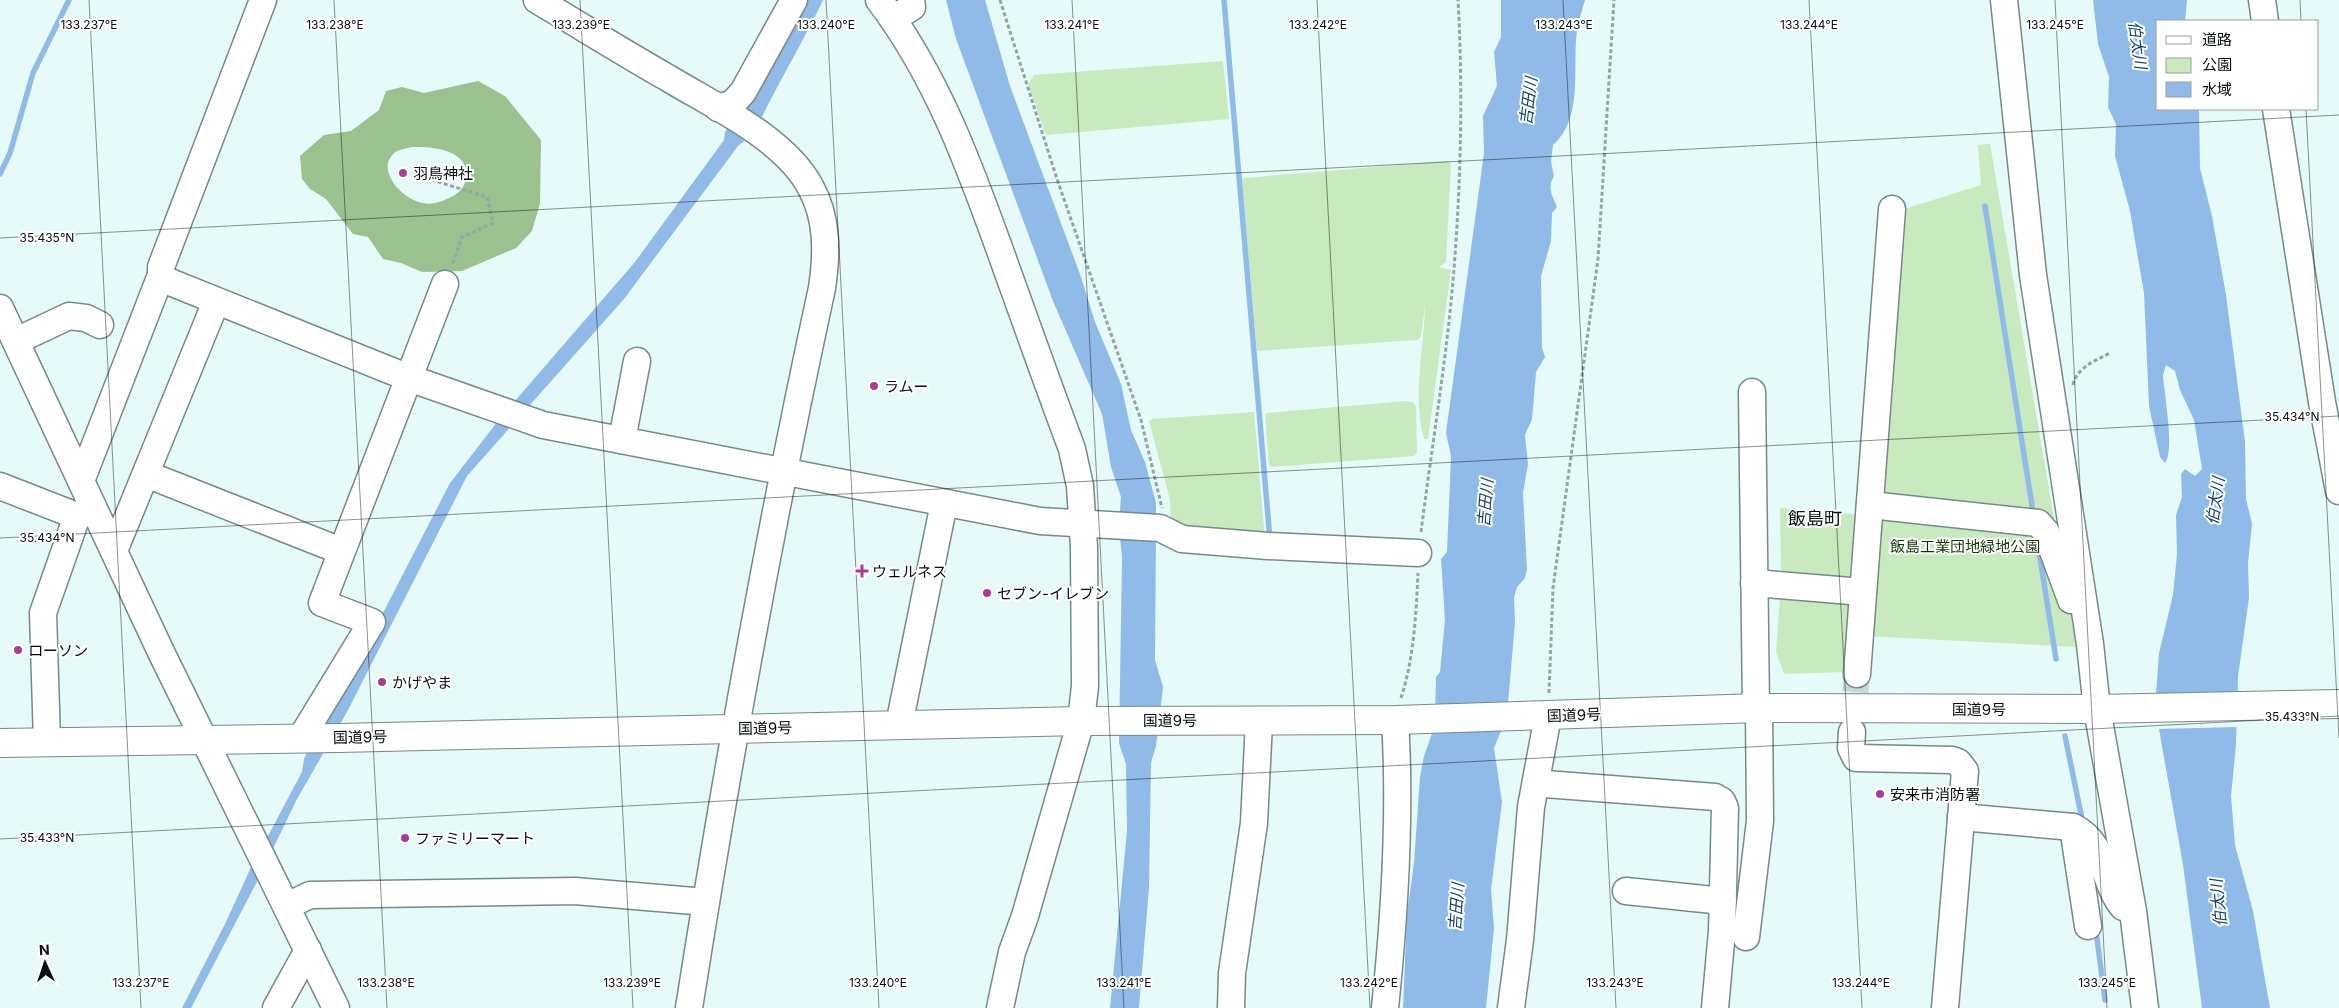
<svg xmlns="http://www.w3.org/2000/svg" width="2339" height="1008" font-family="Inter,'Noto Sans JP',sans-serif">
<style>
.green{fill:#c8eabe}
.forest{fill:#9bc18f;fill-rule:evenodd}
.water{fill:#90bbe8}
.pier{fill:#e6faf9}
.lines{fill:none;stroke-linecap:round;stroke-linejoin:round}
.stream{stroke:#90bbe8;stroke-width:5.5}
.minor-tunnel{stroke:#c5d7d6;stroke-width:26;stroke-dasharray:26 13;stroke-linecap:butt}
.minor-casing{stroke:#778988;stroke-width:29}
.highway-casing{stroke:#778988;stroke-width:30}
.path{stroke:#95a5a4;stroke-width:3;stroke-dasharray:4 2.5;stroke-linecap:butt}
.minor{stroke:#fff;stroke-width:26}
.highway{stroke:#fff;stroke-width:28}
.ticks{fill:none;stroke:#070e0d;stroke-width:1;stroke-opacity:0.45}
.poi-dot{fill:#a93b9a;stroke:#fff;stroke-width:2}
.labels{text-anchor:middle;dominant-baseline:central;stroke-width:4;stroke-linejoin:round;paint-order:stroke}
.poi-label{font-size:15px;fill:#070e0d;stroke:#fff;text-anchor:start}
.park-label{font-size:15px;fill:#143805;stroke:#fff}
.street-label{font-size:15px;fill:#070e0d;stroke:#fff}
.water-label{font-size:16px;font-style:italic;fill:#14426c;stroke:#fff}
.quarter-label{font-size:18px;fill:#070e0d;stroke:#fff}
.ticks-label{font-size:12px;text-anchor:middle;fill:#070e0d;stroke:#fff;stroke-width:4;stroke-linejoin:round;paint-order:stroke}
</style>
<rect width="100%" height="100%" fill="#e6faf9"/>
<g class="green">
<polygon points="1223,61 1229,119 1046,135 1028,84 1034,75"/>
<polygon points="1990,144 2076,647 1866,636 1898,211 1981,185 1978,145"/>
<path d="M1447 161 1451 164 1446 262 1439 267 1451 270 1428 439H1424C1412 395 1424 350 1425 305L1421 336 1418 340 1257 351 1242 180 1244 178Z"/>
<polygon points="1406,401 1413,402 1416,406 1417,453 1414,456 1272,467 1269,465 1265,415 1267,413"/>
<polygon points="1254,412 1265,539 1203,535 1171,523 1170,500 1149,421 1152,419"/>
<polygon points="1780,508 1862,515 1853,580 1781,573"/>
<polygon points="1780,598 1850,600 1846,672 1784,674 1776,652"/>
</g>
<path class="forest" d="M478 81 505 96 541 140 540 203 532 231 516 248 462 271 422 272 401 263 383 259 368 237 353 234 326 199 310 189 302 179 300 156 324 135 351 131 379 110 386 91 402 87 424 93ZM412 147C435 146 474 151 465 182 463 190 456 195 449 198 441 202 432 205 423 203 403 200 372 168 397 151 401 149 408 148 412 147Z"/>
<g class="water">
<path d="M803 0H823C807 34 788 66 771 99 760 119 758 131 738 146L624 299 467 476 347 712 297 799 267 861 261 849 302 772 304 759 326 713 384 611 450 483 501 417 635 262 724 140 725 132 748 98Z"/>
<polygon points="946,0 985,0 1010,86 1081,277 1095,322 1121,384 1131,430 1145,462 1156,503 1156,526 1119,524 1121,497 1111,467 1102,414 1053,301 956,39"/>
<path d="M1501 0H1585C1582 10 1579 20 1577 30 1572 67 1584 118 1553 145L1551 162 1554 176C1547 188 1552 195 1557 207L1552 213 1551 241 1541 276 1542 348 1545 357 1536 372 1532 419 1525 435 1528 464 1523 493 1527 570 1525 578 1517 587 1514 598 1515 622 1508 703 1435 717 1436 677 1440 672 1445 620 1441 559 1447 552 1451 456 1446 433 1484 153 1483 116 1497 86 1494 52 1501 37Z"/>
<path d="M2093 0H2187L2185 21H2158V109H2199L2200 168 2212 216 2226 295 2245 442 2246 499 2252 524 2248 563 2249 598 2238 676 2236 745 2231 796 2235 845 2253 911 2270 1008H2202L2183 865 2159 729 2156 694 2159 653 2173 595 2177 554 2176 515 2182 497 2181 474 2185 469 2195 476 2202 469 2194 420 2180 390 2175 371 2166 365 2163 375C2164 393 2175 450 2165 463L2160 457 2149 406 2144 293 2130 211 2115 156 2116 124 2108 107 2109 77 2098 44Z"/>
<polygon points="1119,526 1156,528 1155,660 1163,687 1156,746 1151,763 1149,888 1139,1008 1110,1008 1127,831 1126,764 1119,743 1122,558"/>
<polygon points="1506,719 1494,748 1502,802 1491,890 1494,928 1486,1008 1403,1008 1407,914 1414,863 1420,777 1424,756 1436,722"/>
<polygon points="253,863 262,872 191,1008 182,1008 225,924"/>
</g>
<polygon class="pier" points="2240,695 2239,727 2156,729 2154,698"/>
<g class="lines">
<g class="stream">
<polyline points="1224,0 1270,540"/>
<polyline points="0,174 10,153 33,73 69,0"/>
<polyline points="1985,206 2033,512"/>
<polyline points="2038,545 2056,659"/>
<polyline points="2065,736 2082,819"/>
<polyline points="2096,931 2105,1000"/>
</g>
<polyline class="minor-tunnel" points="1852,731 1857,674"/>
<g class="minor-casing">
<g id="minor">
<polyline points="263,0 161,267 161,275 165,280 409,378 543,425 1040,521 1160,528 1182,539 1268,546 1418,553"/>
<path d="M537 0C581 26 624 53 668 78 714 106 786 139 811 188 828 219 827 254 822 288 770 527 727 767 689 1008"/>
<path d="M879 0C937 76 970 167 1002 256 1025 320 1048 385 1072 449L1080 486 1084 547 1085 686 1081 721 1025 916 1012 952 1000 1008"/>
<polyline points="2004,0 2033,275 2090,644 2097,709 2133,911 2145,1008"/>
<polyline points="2262,0 2265,21"/>
<polyline points="893,19 912,7 911,0"/>
<polyline points="718,108 733,103 743,92 794,0"/>
<polyline points="2276,109 2322,402 2339,491"/>
<polyline points="0,308 161,652 336,1008"/>
<polyline points="16,341 69,316 86,318 100,325"/>
<polyline points="1752,392 1756,708"/>
<polyline points="622,440 637,361"/>
<polyline points="146,474 336,549"/>
<polyline points="81,481 161,275"/>
<polyline points="0,486 77,516 94,511"/>
<polyline points="1870,505 2038,523 2046,532 2071,600"/>
<polyline points="114,551 213,309"/>
<polyline points="1754,583 1863,592"/>
<polyline points="1857,674 1892,209"/>
<polyline points="899,725 944,503"/>
<polyline points="1852,732 1851,748 1856,758 1952,760 1958,762 1965,771 1945,1008"/>
<polyline points="301,738 372,622 322,603 445,284"/>
<polyline points="47,742 43,613 77,516"/>
<polyline points="1545,784 1715,797 1722,801 1725,808 1722,931 1715,1008"/>
<path d="M1961 817 2073 827C2107 844 2102 882 2123 907"/>
<polyline points="2073,827 2088,926"/>
<polyline points="1626,891 1723,901"/>
<polyline points="287,906 310,895 575,891 706,902"/>
<polyline points="1746,937 1760,821 1759,708"/>
<polyline points="276,1008 308,950"/>
<polyline points="1231,1008 1232,973 1254,823 1259,722"/>
<path d="M1385 1008C1395 912 1401 816 1395 720"/>
<polyline points="1511,1008 1520,940 1531,807 1548,716"/>
</g>
</g>
<g class="highway-casing">
<polyline id="highway" points="0,743 339,738 1081,721 1395,720 1759,708 2097,709 2339,704"/>
</g>
<g class="path">
<polyline points="1000,0 1057,179 1141,420 1162,508"/>
<polyline points="419,176 487,197 493,223 462,237 452,265"/>
<path d="M2073 385C2077 367 2095 361 2110 353"/>
<path d="M1421 532C1432 445 1447 357 1454 269 1461 179 1463 90 1458 0"/>
<polyline points="1549,693 1553,588 1598,259 1614,0"/>
<path d="M1401 698C1414 658 1416 615 1418 573"/>
</g>
<use href="#minor" class="minor"/>
<use href="#highway" class="highway"/>
</g>
<path class="ticks" d="M89 0 141 1008M334 0 387 1008M580 0 633 1008M826 0 879 1008M1072 0 1124 1008M1317 0 1370 1008M1563 0 1616 1008M1809 0 1862 1008M2055 0 2107 1008M2300 0 2301 21M2306 109 2339 738M0 238 2339 115M0 538 2339 416M0 839 2339 716"/>
<g class="poi-dot">
<circle cx="403" cy="173" r="5"/>
<circle cx="874" cy="386" r="5"/>
<path d="M859.5 563.5h5v5h5v5h-5v5h-5v-5h-5v-5h5z"/>
<circle cx="987" cy="593" r="5"/>
<circle cx="18" cy="650" r="5"/>
<circle cx="382" cy="682" r="5"/>
<circle cx="1880" cy="794" r="5"/>
<circle cx="405" cy="838" r="5"/>
</g>
<g class="labels">
<g class="poi-label">
<text x="413" y="173">羽鳥神社</text>
<text x="884" y="386">ラムー</text>
<text x="872" y="571">ウェルネス</text>
<text x="997" y="593">セブン-イレブン</text>
<text x="28" y="650">ローソン</text>
<text x="392" y="682">かげやま</text>
<text x="1890" y="794">安来市消防署</text>
<text x="415" y="838">ファミリーマート</text>
</g>
<g class="park-label">
<text x="1965" y="546">飯島工業団地緑地公園</text>
</g>
<g class="street-label">
<text x="1979" y="709">国道9号</text>
<text transform="translate(1574 715) rotate(-2)">国道9号</text>
<text x="1170" y="720">国道9号</text>
<text transform="translate(765 728) rotate(-1)">国道9号</text>
<text transform="translate(360 737) rotate(-1)">国道9号</text>
</g>
<g class="water-label">
<text transform="translate(2138 45) rotate(82)">伯太川</text>
<text transform="translate(1528 101) rotate(-83)">吉田川</text>
<text transform="translate(2215 501) rotate(-82)">伯太川</text>
<text transform="translate(1485 503) rotate(-85)">吉田川</text>
<text transform="translate(2218 903) rotate(-96)">伯太川</text>
<text transform="translate(1456 907) rotate(-86)">吉田川</text>
</g>
<g class="quarter-label">
<text x="1815" y="518">飯島町</text>
</g>
</g>
<g class="ticks-label">
<text x="89" y="29">133.237°E</text>
<text x="335" y="29">133.238°E</text>
<text x="581" y="29">133.239°E</text>
<text x="826" y="29">133.240°E</text>
<text x="1072" y="29">133.241°E</text>
<text x="1318" y="29">133.242°E</text>
<text x="1564" y="29">133.243°E</text>
<text x="1809" y="29">133.244°E</text>
<text x="2055" y="29">133.245°E</text>
<text x="47" y="242">35.435°N</text>
<text x="2292" y="421">35.434°N</text>
<text x="47" y="542">35.434°N</text>
<text x="2292" y="721">35.433°N</text>
<text x="47" y="842">35.433°N</text>
<text x="141" y="987">133.237°E</text>
<text x="386" y="987">133.238°E</text>
<text x="632" y="987">133.239°E</text>
<text x="878" y="987">133.240°E</text>
<text x="1124" y="987">133.241°E</text>
<text x="1369" y="987">133.242°E</text>
<text x="1615" y="987">133.243°E</text>
<text x="1861" y="987">133.244°E</text>
<text x="2107" y="987">133.245°E</text>
</g>
<rect x="2156" y="20" width="162" height="90" fill="#ffffff" stroke="#9c9f9e"/>
<rect x="2166" y="36" width="25" height="8" fill="#ffffff" stroke="#9c9f9e"/>
<text x="2202" y="45" font-size="15" fill="#070e0d">道路</text>
<rect x="2166" y="58" width="25" height="15" fill="#c8eabe" stroke="#9c9f9e"/>
<text x="2202" y="70" font-size="15" fill="#070e0d">公園</text>
<rect x="2166" y="82" width="25" height="15" fill="#90bbe8" stroke="#9c9f9e"/>
<text x="2202" y="95" font-size="15" fill="#070e0d">水域</text>
<g transform="translate(45 963) rotate(357)" stroke="#ffffff" stroke-width="4" paint-order="stroke">
<path d="M0-4L9 19L0 12L-9 19Z" fill="#070e0d"/>
<text y="-8" font-size="14" font-weight="bold" text-anchor="middle" fill="#070e0d">N</text>
</g>
</svg>
